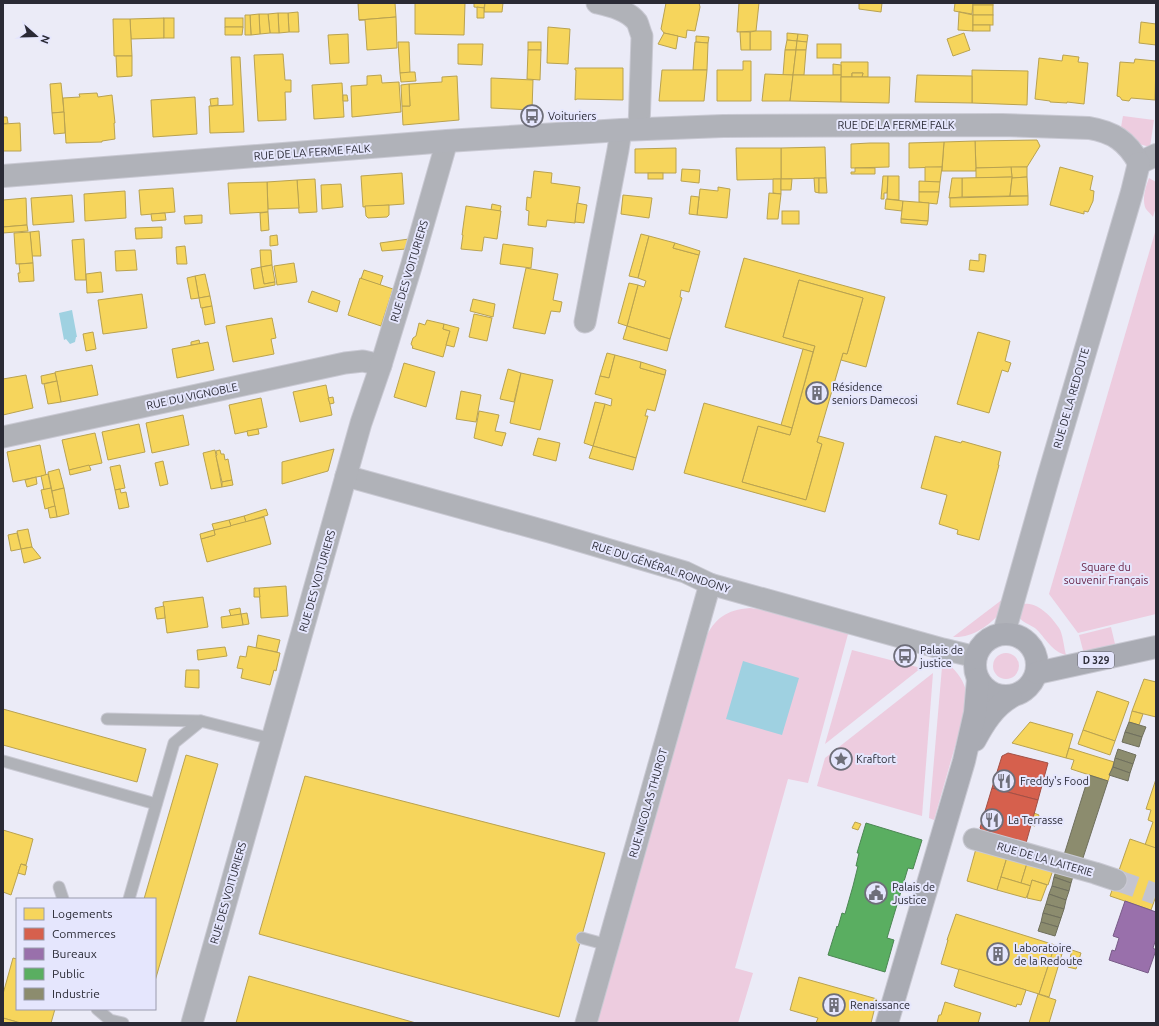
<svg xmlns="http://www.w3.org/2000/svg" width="1159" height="1026" font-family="Ubuntu,sans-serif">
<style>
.green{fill:#edccdf}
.water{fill:#9fd1e1}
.homes{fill:#f6d55c;stroke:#b9a250}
.shops{fill:#d6604d;stroke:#a25046}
.offices{fill:#9970ab;stroke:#785b88}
.public{fill:#5aae61;stroke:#4c8654}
.industry{fill:#8c8c6e;stroke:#6f6f5d}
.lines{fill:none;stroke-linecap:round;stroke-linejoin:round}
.street-tunnel{stroke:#c4c4d0;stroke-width:21;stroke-dasharray:21 10;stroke-linecap:butt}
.lane-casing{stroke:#c9c9d3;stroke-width:13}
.street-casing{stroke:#c9c9d3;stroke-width:23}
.secondary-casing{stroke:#c9c9d3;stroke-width:24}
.primary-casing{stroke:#c9c9d3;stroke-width:24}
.lane{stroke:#b0b2b8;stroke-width:11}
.street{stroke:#b0b2b8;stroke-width:21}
.secondary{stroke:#b0b2b9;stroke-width:22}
.primary{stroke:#a9abb3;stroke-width:22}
.labels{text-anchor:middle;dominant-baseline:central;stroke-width:4;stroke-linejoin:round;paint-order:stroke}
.shield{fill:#e5e6fd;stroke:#626271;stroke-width:1}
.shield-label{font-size:10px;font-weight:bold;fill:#2a2a35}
.poi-label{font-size:11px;fill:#2a2a35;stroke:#e5e6fd;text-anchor:start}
.street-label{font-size:11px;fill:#2a2a35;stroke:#e5e6fd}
.park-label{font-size:11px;fill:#682346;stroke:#e5e6fd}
</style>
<rect width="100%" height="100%" fill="#ebebf7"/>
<g class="green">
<polygon points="1123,116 1154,120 1150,147 1139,144 1121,127"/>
<path d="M1149 178 1156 182V207L1153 217C1151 214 1146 210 1145 207 1142 197 1146 186 1149 178Z"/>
<polygon points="1156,229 1156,614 1078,633 1049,594"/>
<path d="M1003 599 1001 612C989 626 972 638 953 637Z"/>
<path d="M1024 604C1037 601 1053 618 1059 628 1063 634 1064 648 1066 655 1052 652 1045 637 1035 628 1029 624 1023 623 1019 617L1021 607Z"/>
<path d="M750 608 764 610 848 634 808 783 788 779 735 968 753 973 738 1023H597L705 639C715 618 726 610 750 608Z"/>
<polygon points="1111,627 1115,644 1107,646 1095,652 1084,654 1079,635"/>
<polygon points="852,650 921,668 825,744"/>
<circle cx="1006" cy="666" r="13"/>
<path d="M946 663 948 664C957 671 965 682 967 695 967 699 966 704 966 708L934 820 929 818 942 667Z"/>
<polygon points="933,673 922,816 817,786 825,758"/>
</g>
<g class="water">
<polygon points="72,310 77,337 76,337 75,342 70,344 66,339 64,340 59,313"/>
<polygon points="743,661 799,678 782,735 726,719"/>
</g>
<g class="homes">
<polygon points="358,3 395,3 396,17 359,20"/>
<polygon points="415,3 465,3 464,35 415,34"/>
<polygon points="474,3 485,3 484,8 474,7"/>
<polygon points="485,3 503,3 502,12 484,12"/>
<polygon points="666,3 699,3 700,7 695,31 687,30 686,38 664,33 661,29"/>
<polygon points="739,3 759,3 756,31 737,32"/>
<polygon points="859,3 882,3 881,12 859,9"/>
<polygon points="955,3 973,3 972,14 954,11"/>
<rect x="973" y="3" width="20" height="2"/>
<rect x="973" y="5" width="20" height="10"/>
<polygon points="477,7 484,8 484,18 477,18"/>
<polygon points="298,12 299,32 289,32 288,13"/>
<polygon points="959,12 973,15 973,31 958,30"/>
<polygon points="278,13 288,13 289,32 279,33"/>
<polygon points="278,13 279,33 270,33 268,14"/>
<polygon points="259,14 268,14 270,33 260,34"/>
<polygon points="259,14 260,34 251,35 250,15"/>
<polygon points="245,15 250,15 251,35 245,35"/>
<rect x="973" y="15" width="20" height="10"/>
<polygon points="396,17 397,48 367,50 365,20 359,20"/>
<polygon points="164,18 164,38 131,39 130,19"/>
<rect x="164" y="18" width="10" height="20"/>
<rect x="225" y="18" width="18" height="9"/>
<polygon points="113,19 130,19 132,56 114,56"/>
<polygon points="1141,22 1156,24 1156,45 1139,43"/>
<rect x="973" y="25" width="17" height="6"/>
<polygon points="225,27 243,27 242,35 225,35"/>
<polygon points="548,27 570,29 568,64 547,63"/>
<polygon points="756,31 771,31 771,50 750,50 750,32"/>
<polygon points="740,32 750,32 750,50 741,50"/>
<polygon points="664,33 678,36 676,49 658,44"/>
<polygon points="787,33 798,34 797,41 787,40"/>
<polygon points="964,33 970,50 953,56 947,39"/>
<polygon points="348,34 349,63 330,64 328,35"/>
<polygon points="798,34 808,35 807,42 797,41"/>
<polygon points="696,36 709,37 708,43 696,42"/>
<polygon points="787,40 797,41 796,50 785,50"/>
<polygon points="797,41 807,42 806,50 796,50"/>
<polygon points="398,42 409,42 410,73 400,73"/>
<rect x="528" y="42" width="13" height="8"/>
<polygon points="695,42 708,43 707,70 693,70"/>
<polygon points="458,44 483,44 482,65 458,64"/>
<rect x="817" y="44" width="24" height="14"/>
<polygon points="528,50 541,50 540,80 527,79"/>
<polygon points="785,50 796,50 793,75 783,75"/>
<polygon points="796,50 806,50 804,75 793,75"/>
<polygon points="283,54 285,80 291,80 291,92 285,92 286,120 258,121 254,55"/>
<polygon points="1063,55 1079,57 1078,62 1088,63 1084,104 1067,102 1067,103 1050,102 1050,101 1035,99 1039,58 1062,61"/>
<polygon points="116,56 132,56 132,76 117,77"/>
<polygon points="231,57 240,57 244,132 210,133 209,106 233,105"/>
<polygon points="1135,59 1156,61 1155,100 1131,98 1129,101 1122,100 1120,97 1117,96 1120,62 1134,63"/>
<polygon points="743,61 751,61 751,101 717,101 717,70 743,70"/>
<polygon points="841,62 868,62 868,77 862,77 863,73 852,73 852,77 841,77"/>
<polygon points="833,64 841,65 841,75 833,75"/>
<polygon points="575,68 623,68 623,100 577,99 575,100 576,70 575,70"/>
<polygon points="662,70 707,70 704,101 659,101"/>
<polygon points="972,70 1028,71 1027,105 972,103"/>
<polygon points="411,72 415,72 416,81 401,82 400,73"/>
<polygon points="852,73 863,73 862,77 852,77"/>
<polygon points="765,74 793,75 790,101 762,101"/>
<polygon points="381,75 382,83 399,82 401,112 352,117 351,86 367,85 367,76"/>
<polygon points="793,75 841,75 841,102 790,101"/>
<polygon points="917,75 972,76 972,103 915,102"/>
<polygon points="457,76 459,120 403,125 402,106 410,106 409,84 442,82 442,77"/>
<polygon points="841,77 890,77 889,103 841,102"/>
<polygon points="491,78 533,80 532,110 491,108"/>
<polygon points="61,83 64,112 52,113 50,84"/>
<polygon points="342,83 344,117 314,119 312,85"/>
<polygon points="409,84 410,106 402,106 401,85"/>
<polygon points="97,93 98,97 112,95 115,123 114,123 115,139 102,141 102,142 66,143 63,98 80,97 79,94"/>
<polygon points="343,95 347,95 348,101 343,101"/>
<polygon points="195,97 197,134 153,137 151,100"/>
<polygon points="218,98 218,105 211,106 210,99"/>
<polygon points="64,112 65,133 54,134 52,113"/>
<polygon points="3,117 7,117 8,123 3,124"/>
<polygon points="20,123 21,151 3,151 3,124"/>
<polygon points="1037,140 1040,146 1027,167 976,168 975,141"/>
<polygon points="975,141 976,171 942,171 944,142"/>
<polygon points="944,142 942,167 909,168 909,143"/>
<polygon points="870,143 889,143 889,167 851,168 851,144"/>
<polygon points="825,147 826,178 781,179 781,148"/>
<polygon points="676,148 676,173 635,173 635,149"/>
<polygon points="736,148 781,148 781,179 737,180"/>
<polygon points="925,167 942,167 940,182 925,182"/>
<polygon points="1011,167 1027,167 1027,177 1012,178"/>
<polygon points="1011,167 1012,177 976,178 976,168"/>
<polygon points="1060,167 1093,176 1090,190 1094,191 1093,201 1088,212 1084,211 1084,214 1050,205"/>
<polygon points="855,168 875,168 875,174 851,174 851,172 855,172"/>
<polygon points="682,169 700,170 699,183 681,181"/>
<polygon points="534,171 552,173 551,183 580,187 575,223 547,220 546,227 528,225 529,211 526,210 527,197 531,198"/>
<polygon points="402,173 404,204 363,207 361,176"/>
<rect x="648" y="173" width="15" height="6"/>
<polygon points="883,176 888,176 887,193 884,193 884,199 881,199"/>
<polygon points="888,176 899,176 899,200 887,199"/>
<polygon points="1012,177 1010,196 962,197 962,178"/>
<polygon points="1027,177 1028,196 1010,196 1012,178"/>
<polygon points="814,178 819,178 819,193 815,192"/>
<polygon points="819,178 826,178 827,193 819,193"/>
<polygon points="952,178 962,178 962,197 949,198"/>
<polygon points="315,179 317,212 299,213 297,180"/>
<polygon points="773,179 781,179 781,194 773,193"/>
<polygon points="781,179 792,179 791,190 781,190"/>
<polygon points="297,180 299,208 268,209 267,182"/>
<polygon points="919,181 940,182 939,192 919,192"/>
<polygon points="267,182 268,212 230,214 228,183"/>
<polygon points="341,184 343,207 322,209 321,185"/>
<polygon points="718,187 730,189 727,218 697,215 700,189 718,191"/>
<polygon points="173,188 175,212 141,215 139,190"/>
<polygon points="125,191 126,218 85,221 84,194"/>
<polygon points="919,192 939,192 937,204 919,202"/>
<polygon points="769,193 781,194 778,219 767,219"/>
<polygon points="72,195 74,222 33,225 31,198"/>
<polygon points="623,195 652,198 649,218 621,214"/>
<polygon points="691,196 699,197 697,215 689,214"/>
<polygon points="1028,196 1028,205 950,207 950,198"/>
<polygon points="26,198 27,225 3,227 3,200"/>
<polygon points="886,199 903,201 902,211 885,209"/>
<polygon points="903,201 929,203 928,221 901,219"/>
<polygon points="577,203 587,205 584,223 575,222"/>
<polygon points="492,204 501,206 500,211 491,210"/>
<polygon points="389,205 389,215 387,217 368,218 366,216 365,206"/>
<polygon points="466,206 501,211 497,239 484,237 482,251 461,249 463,235 462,235"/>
<rect x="782" y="211" width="17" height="13"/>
<polygon points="268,212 269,230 261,231 260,213"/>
<polygon points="165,213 166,220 152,221 151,214"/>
<polygon points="202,215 202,223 185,224 184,216"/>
<polygon points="901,219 928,221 927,225 901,223"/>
<polygon points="27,225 28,231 3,233 3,227"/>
<polygon points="162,227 162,238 136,239 135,228"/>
<polygon points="39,231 41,256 32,256 30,232"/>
<polygon points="30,232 33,263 16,264 14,233"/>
<polygon points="641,234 649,236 638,278 629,276"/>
<polygon points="277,235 278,245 270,246 270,236"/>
<polygon points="649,236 675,243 673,248 699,255 689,292 681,290 680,297 682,298 670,339 627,326 638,285 644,287 646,281 638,278"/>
<polygon points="84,239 86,280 75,280 72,240"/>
<polygon points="409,239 406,249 382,251 380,243"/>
<polygon points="675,243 700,251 699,255 673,248"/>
<polygon points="503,244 533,248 531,268 500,264"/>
<polygon points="185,246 187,264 177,264 176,247"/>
<polygon points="135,250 137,270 116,271 115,251"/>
<polygon points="260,250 271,250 272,265 261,267"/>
<polygon points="979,254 986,255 984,272 969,270 970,260 979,261"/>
<polygon points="744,258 885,297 866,367 841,360 843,353 847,354 863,298 799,280 783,337 815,346 813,352 725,327"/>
<polygon points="33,263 34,281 19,282 18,273 20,273 19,264"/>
<polygon points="294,263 297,282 277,285 274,266"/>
<polygon points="272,265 275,282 264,284 261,267"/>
<polygon points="261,267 264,284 275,282 275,285 254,289 251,269"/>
<polygon points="526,268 558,274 553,300 562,302 560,312 551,311 545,334 513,328"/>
<polygon points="364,270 383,276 380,285 361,279"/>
<polygon points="101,272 103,292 87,293 86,274"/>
<polygon points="205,274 210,296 199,298 195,276"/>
<polygon points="195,276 199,298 191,299 187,278"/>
<polygon points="360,278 393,289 381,326 348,315"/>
<polygon points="799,280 863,298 847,354 843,353 817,442 822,444 806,500 742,482 758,426 790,435 792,428 815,346 783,337"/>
<polygon points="629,283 638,285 627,326 618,323"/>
<polygon points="312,291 340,301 337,312 308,302"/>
<polygon points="142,294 147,328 103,334 98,300"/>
<polygon points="210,296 212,306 201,308 199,298"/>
<polygon points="473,299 495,304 493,317 470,311"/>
<polygon points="212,306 215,323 205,325 202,308"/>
<polygon points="474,314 492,318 487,341 469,337"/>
<polygon points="272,318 276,338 271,339 274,354 233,362 226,326"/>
<polygon points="427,320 444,324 443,329 450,331 443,357 412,348 413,347 411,344 413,338 416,336 419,323 425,325"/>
<polygon points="444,324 459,328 454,347 446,345 450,331 443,329"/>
<polygon points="627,326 670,339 667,351 623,339"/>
<polygon points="93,332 96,349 86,351 83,334"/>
<polygon points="978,332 1010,341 1005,361 1011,363 1008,372 1002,370 989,413 957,404"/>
<polygon points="199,340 200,344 191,345 191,342"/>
<polygon points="208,342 214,370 177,378 172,349"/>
<polygon points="803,349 813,352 792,428 781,425"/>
<polygon points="607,353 615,355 609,378 600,376"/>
<polygon points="615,355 641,362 640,368 665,375 655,411 647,409 645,416 648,416 636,458 593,446 605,404 611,406 612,399 595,394 600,376 609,378"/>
<polygon points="641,362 666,370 665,375 640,368"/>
<polygon points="404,363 435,372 426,407 394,397"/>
<polygon points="92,365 98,395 61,402 55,372"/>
<polygon points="508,369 521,373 514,402 500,399"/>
<polygon points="55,373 57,381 42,384 41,376"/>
<polygon points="521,373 553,380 540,430 510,423"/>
<polygon points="26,375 33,408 3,415 3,379"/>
<polygon points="57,381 61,402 48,404 44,384"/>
<polygon points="326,385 332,415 300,422 293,392"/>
<polygon points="461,391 481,395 476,422 456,419"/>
<polygon points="333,397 334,403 330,404 328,398"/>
<polygon points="261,398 267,427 235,434 229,405"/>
<polygon points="595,402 605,404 593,446 584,443"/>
<polygon points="704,403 792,428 790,435 758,426 742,482 806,500 822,444 817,442 819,436 844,443 825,512 684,473"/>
<polygon points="479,411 499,415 495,431 506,433 502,446 474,438"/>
<polygon points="183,415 189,445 152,453 146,423"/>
<polygon points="139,424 145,452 108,460 102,432"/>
<polygon points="258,429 259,434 248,436 247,431"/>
<polygon points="95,433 102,463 69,470 62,440"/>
<polygon points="935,436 961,443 962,441 1001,452 998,465 999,465 979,540 957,534 958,530 939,524 947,495 921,488"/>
<polygon points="538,438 560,443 556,461 533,455"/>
<polygon points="40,445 46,475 13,482 7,452"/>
<polygon points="593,446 636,458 633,470 589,458"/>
<polygon points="334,449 328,471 282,484 282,462"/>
<polygon points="215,450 222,487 211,489 203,453"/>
<polygon points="220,450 221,454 224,454 225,460 228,459 232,480 222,482 216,456 217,455 216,451"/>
<polygon points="163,461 168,484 160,486 155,463"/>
<polygon points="89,465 91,470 70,475 69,470"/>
<polygon points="120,465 125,488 115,490 110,467"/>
<polygon points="59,469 64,488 52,491 48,472"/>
<polygon points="48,474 51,488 44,490 41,476"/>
<polygon points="36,477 37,484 27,487 25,480"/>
<polygon points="232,480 233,485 222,487 222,482"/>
<polygon points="51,488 55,506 45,509 41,490"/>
<polygon points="64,488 69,514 57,517 52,491"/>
<polygon points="120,489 121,493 126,492 129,507 119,509 115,490"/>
<polygon points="55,506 57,517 50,518 48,508"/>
<polygon points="266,509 268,515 246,522 244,516"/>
<polygon points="244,516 246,522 231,526 229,520"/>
<polygon points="264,517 271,544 207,562 201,539 215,535 214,530"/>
<polygon points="229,520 231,526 214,530 212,524"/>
<polygon points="28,529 32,547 21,549 17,531"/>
<polygon points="214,530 215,535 201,539 200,534"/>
<polygon points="17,533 21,549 11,551 8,535"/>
<polygon points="32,547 41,558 24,563 21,549"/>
<polygon points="286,586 288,616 261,618 259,588"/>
<polygon points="254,588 259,588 260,597 254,597"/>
<polygon points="203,597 208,627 167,633 163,602"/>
<polygon points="164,606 165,618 157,619 155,608"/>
<polygon points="240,608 241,614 231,616 229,610"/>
<polygon points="247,613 249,624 243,625 241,614"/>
<polygon points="241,614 243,625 222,628 221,617"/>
<polygon points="258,635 280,640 277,652 256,648"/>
<polygon points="248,646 280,653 276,671 274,670 270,685 241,678 243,669 237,668 240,656 246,657"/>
<polygon points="225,647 227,656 198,660 197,650"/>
<polygon points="186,670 199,670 199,688 185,687"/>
<polygon points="1144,679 1156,682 1156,717 1132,711"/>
<polygon points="1097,691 1129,702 1115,741 1083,730"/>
<polygon points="3,709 146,749 137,782 3,745"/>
<polygon points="1132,711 1143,714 1139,725 1129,722"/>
<polygon points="1030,722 1073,734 1066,758 1012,743"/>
<polygon points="1083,730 1115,741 1110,755 1078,744"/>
<polygon points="1069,748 1114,762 1108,781 1071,769 1074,760 1066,758"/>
<polygon points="186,755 218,764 155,981 155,899 144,899"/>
<polygon points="305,776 605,853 559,1017 259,934"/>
<polygon points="1156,779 1156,848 1145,845 1153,822 1148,820 1151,810 1146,809"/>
<polygon points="1034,813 1039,815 1035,826 1031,825"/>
<polygon points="855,822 861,824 858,830 852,828"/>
<polygon points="3,830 33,839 26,865 21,864 11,895 3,892"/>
<polygon points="1130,839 1156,848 1156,896 1151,910 1110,896"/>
<polygon points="977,845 1008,854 997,890 967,881"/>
<polygon points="1008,854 1028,860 1021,883 1001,877"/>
<polygon points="1028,860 1054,867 1048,885 1032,880 1031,886 1021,883"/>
<polygon points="21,864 27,866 25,875 18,873"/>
<polygon points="1001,877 1031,886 1026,898 997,890"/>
<polygon points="1032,880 1047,885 1041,901 1027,898"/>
<polygon points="956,914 1055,945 1039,994 941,964 948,940 947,940"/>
<polygon points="1055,945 1064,947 1049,997 1039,994"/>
<polygon points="1072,950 1081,953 1076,969 1068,967"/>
<polygon points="13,958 17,959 17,1009 55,1009 51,1023 21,1023 3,1018 3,994"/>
<polygon points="959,969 1026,990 1021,1005 1017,1004 1016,1007 955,987 954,986"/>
<polygon points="249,976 416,1023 236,1023"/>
<polygon points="799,977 877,999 871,1023 816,1023 818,1018 790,1010"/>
<polygon points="1038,994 1056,1000 1049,1023 1029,1023"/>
<polygon points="945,1002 981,1013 978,1023 937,1023 939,1015 941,1015"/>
<polygon points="3,1018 17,1022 16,1023 3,1023"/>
</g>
<g class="shops">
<polygon points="1008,753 1048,763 1038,800 992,788 1002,756"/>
<polygon points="992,788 1038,800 1026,843 983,831 980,828"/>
</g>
<polygon class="offices" points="1125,901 1156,912 1156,939 1153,948 1156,950 1148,973 1109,960 1112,950 1115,951 1119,938 1113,936"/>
<polygon class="public" points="866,823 922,840 913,869 908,868 887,938 894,940 885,972 828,955 837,926 838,927 842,913 845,914 853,886 858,866 856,866 859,853 857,853"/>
<g class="industry">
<polygon points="1129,722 1146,727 1142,737 1125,732"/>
<polygon points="1125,732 1142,737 1139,747 1122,742"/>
<polygon points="1118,749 1136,755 1133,764 1115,758"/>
<polygon points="1115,758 1133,764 1130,773 1113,767"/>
<polygon points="1113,767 1130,773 1128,781 1109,775"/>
<polygon points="1089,775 1108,781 1082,861 1064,855"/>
<polygon points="1057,868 1074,873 1071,883 1054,877"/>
<polygon points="1054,877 1071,883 1069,891 1052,886"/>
<polygon points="1052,886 1069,891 1066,900 1049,894"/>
<polygon points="1049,894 1066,900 1064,909 1046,904"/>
<polygon points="1046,904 1064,909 1061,918 1043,913"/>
<polygon points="1043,913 1061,918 1058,927 1041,922"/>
<polygon points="1041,922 1058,927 1055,936 1038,931"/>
</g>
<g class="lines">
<polyline class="street-tunnel" points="1116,880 1156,894"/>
<g class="lane-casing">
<g id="lane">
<polyline points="107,719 201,721"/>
<polyline points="3,761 156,804"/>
<polyline points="59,887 63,899"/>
<polyline points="129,899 174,743 201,721 272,739"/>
<polyline points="582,938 608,945"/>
<polyline points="97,1009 110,1020 123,1023"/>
</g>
</g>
<g class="street-casing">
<g id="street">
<path d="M597 3C610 6 628 10 637 22 639 26 640 32 642 36L639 129"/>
<polyline points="585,322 618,150 621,130"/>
<polyline points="3,437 345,363 363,361 381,365"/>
<polyline points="346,476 549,532 685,572 710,584 943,649 976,657"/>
<polyline points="974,839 1095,873 1116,880"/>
<polyline points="192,1023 361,423 381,365 411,267 447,141"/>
<polyline points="586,1023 710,584"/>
</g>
</g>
<g class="secondary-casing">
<g id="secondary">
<polyline points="1139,163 1156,155"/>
<path d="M3 176 447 141 621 130 723 126 1002 125 1089 128C1113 132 1127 141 1139 163"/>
<polyline points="1004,633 1048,478 1132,192 1139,163"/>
</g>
</g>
<g class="primary-casing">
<g id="primary">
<circle cx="1006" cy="665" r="31"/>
<polyline points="1037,673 1156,647"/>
<path d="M975 740C984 723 994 707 1011 697"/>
<polyline points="887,1023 964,761 975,713 978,679"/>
</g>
</g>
<use href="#lane" class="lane"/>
<use href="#street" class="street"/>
<use href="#secondary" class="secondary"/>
<use href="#primary" class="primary"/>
</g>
<defs>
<g id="bus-ring" transform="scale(1.15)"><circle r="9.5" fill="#e5e6fd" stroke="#6e6e79" stroke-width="1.5"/><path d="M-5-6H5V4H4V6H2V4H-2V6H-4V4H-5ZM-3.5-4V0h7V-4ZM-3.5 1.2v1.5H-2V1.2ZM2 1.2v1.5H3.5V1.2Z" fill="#6e6e79"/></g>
<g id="building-ring" transform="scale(1.15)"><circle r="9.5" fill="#e5e6fd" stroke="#6e6e79" stroke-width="1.5"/><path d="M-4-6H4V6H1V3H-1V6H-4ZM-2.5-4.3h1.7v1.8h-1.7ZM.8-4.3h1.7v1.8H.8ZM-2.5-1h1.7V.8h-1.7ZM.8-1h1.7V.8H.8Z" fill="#6e6e79"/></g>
<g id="sight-ring" transform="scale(1.15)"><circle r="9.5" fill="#e5e6fd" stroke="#6e6e79" stroke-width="1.5"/><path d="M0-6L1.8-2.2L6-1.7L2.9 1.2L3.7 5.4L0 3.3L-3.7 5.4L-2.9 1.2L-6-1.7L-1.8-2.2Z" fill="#6e6e79"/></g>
<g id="restaurant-ring" transform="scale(1.15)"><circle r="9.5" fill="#e5e6fd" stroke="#6e6e79" stroke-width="1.5"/><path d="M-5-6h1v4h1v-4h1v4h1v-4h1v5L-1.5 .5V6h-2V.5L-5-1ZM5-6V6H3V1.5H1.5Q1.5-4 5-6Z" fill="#6e6e79"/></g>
<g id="civic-ring" transform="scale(1.15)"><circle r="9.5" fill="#e5e6fd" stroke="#6e6e79" stroke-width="1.5"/><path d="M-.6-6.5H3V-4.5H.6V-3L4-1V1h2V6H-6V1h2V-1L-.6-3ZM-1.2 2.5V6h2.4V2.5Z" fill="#6e6e79"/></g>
</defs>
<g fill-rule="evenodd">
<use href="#bus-ring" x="532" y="116"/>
<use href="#building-ring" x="817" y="393"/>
<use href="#bus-ring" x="905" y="656"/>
<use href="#sight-ring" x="841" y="759"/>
<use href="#restaurant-ring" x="1004" y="781"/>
<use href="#restaurant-ring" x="992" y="820"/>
<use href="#civic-ring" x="876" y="893"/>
<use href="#building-ring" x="998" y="954"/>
<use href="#building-ring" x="834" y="1005"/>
</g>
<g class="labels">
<rect class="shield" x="1078" y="652" width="36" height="16" rx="3"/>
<g class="shield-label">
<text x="1096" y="660">D 329</text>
</g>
<g class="poi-label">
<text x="548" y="116">Voituriers</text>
<text x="832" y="387">Résidence<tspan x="832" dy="13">seniors Damecosi</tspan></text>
<text x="920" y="650">Palais de<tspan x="920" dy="13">justice</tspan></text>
<text x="856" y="759">Kraftort</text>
<text x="1020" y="781">Freddy's Food</text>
<text x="1008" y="820">La Terrasse</text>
<text x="892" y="887">Palais de<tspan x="892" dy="13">Justice</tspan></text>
<text x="1014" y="948">Laboratoire<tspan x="1014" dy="13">de la Redoute</tspan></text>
<text x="850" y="1005">Renaissance</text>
</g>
<g class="street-label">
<text x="896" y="125">RUE DE LA FERME FALK</text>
<text transform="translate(312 152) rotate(-4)">RUE DE LA FERME FALK</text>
<text transform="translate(409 271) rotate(-73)">RUE DES VOITURIERS</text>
<text transform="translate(192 396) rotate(-12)">RUE DU VIGNOBLE</text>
<text transform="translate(1071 398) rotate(-74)">RUE DE LA REDOUTE</text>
<text transform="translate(661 567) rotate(18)">RUE DU GÉNÉRAL RONDONY</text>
<text transform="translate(317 581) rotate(-74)">RUE DES VOITURIERS</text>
<text transform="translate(648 803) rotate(-74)">RUE NICOLAS THUROT</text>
<text transform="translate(1045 859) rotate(16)">RUE DE LA LAITERIE</text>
<text transform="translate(228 893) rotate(-74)">RUE DES VOITURIERS</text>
</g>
<g class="park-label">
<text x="1106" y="567">Square du<tspan x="1106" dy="13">souvenir Français</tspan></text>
</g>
</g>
<rect width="1159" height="1026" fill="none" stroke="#2a2a35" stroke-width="8"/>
<rect x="16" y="898" width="140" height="112" fill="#e5e6fd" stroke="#9a9bad"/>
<rect x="24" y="908" width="20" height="12" fill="#f6d55c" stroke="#9a9bad"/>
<text x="52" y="918" font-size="12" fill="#2a2a35">Logements</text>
<rect x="24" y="928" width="20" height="12" fill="#d6604d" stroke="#9a9bad"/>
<text x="52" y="938" font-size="12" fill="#2a2a35">Commerces</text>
<rect x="24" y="948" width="20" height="12" fill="#9970ab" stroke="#9a9bad"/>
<text x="52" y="958" font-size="12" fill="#2a2a35">Bureaux</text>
<rect x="24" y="968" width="20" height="12" fill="#5aae61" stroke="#9a9bad"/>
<text x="52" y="978" font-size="12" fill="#2a2a35">Public</text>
<rect x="24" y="988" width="20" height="12" fill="#8c8c6e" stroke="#9a9bad"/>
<text x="52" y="998" font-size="12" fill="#2a2a35">Industrie</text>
<g transform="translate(36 36) rotate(110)" stroke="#e5e6fd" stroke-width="3" paint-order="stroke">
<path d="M0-3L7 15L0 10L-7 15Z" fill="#2a2a35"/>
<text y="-6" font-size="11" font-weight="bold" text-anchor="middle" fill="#2a2a35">N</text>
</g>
</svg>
